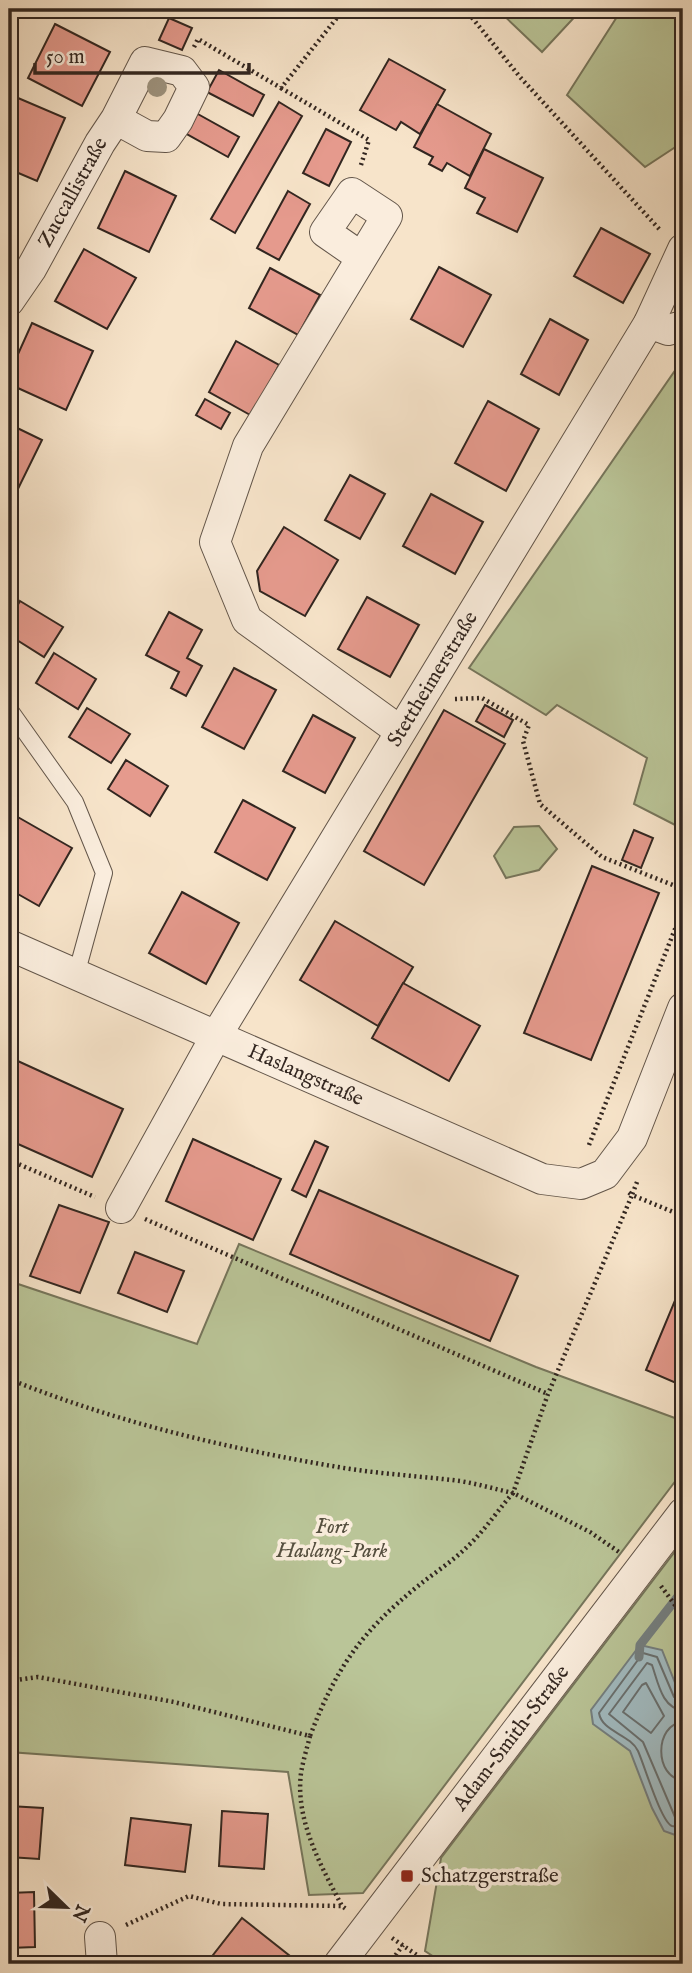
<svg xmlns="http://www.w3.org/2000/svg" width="692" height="1973" font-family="'IM FELL English',serif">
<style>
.green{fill:#bac598;stroke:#76765c;stroke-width:2}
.water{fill:#a2bcc2;stroke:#758081;stroke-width:2}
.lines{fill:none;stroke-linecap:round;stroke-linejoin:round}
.shore{stroke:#6a7171;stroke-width:2}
.stream{stroke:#758081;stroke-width:9}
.building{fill:#e59a8d;stroke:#322620;stroke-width:2}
.service-casing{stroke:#63564a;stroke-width:18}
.minor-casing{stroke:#63564a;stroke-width:32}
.path{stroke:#322620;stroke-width:4.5;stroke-dasharray:2 3.5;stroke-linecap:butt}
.service{stroke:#faeddd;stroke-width:16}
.minor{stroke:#faeddd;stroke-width:30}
.tree{fill:#9d927d}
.poi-dot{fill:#8f2418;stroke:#faeddd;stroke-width:2.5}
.labels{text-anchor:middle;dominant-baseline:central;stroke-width:7;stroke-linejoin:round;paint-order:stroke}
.street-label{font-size:21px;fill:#322620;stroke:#faeddd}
.park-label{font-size:21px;font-style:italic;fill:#544e3e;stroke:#faeddd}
.poi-label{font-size:21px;fill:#322620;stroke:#faeddd;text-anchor:start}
</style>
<rect width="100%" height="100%" fill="#f7e4ca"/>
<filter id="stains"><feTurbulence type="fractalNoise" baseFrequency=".00286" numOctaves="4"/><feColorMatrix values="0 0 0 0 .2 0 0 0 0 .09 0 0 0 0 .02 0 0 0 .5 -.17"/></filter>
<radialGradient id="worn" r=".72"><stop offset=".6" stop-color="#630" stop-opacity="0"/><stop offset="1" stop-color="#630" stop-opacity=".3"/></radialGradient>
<g class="green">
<polygon points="497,9 582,9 542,52"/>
<polygon points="622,9 670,9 683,22 683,142 645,167 567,95"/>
<polygon points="683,359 683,829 634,804 647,758 557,705 546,715 469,668"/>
<polygon points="539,826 557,849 539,870 506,878 494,856 514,827"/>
<polygon points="239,1244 536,1367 683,1421 683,1471 363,1893 309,1895 288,1772 9,1752 9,1281 197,1344"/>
<polygon points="683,1541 683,1964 445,1964 425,1951 441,1858"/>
</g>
<polygon class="water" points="640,1645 662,1650 683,1703 683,1734 678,1741 677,1757 683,1770 683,1829 678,1836 664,1831 652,1808 630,1751 593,1724 591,1710"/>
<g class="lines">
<g class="shore">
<polygon points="646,1683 664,1716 651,1733 623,1712 642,1685"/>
<path d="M683 1702 674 1697 657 1657 643 1653 599 1713C602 1732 630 1734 638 1751 644 1764 661 1822 672 1826 675 1827 680 1826 683 1826"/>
<path d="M683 1710C662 1709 658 1682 652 1665L647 1663 609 1714 643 1742 675 1817H683"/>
<path d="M683 1722C654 1724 654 1778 683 1780"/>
</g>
<polyline class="stream" points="639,1657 640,1645 683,1590"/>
</g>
<g class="building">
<polygon points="169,18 192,28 182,50 159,40"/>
<polygon points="55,24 110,52 82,106 28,78"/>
<polygon points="389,59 445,90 420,134 401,122 396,130 360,110"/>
<polygon points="219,70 264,95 253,116 207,92"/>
<polygon points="11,95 65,118 37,181 9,169 9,100"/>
<polygon points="279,102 302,116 235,233 211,219"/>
<polygon points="437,104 491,134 470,176 447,163 442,171 429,164 433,157 414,147"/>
<polygon points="196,113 239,137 228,157 185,133"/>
<polygon points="326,129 351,142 329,186 303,173"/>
<polygon points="484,149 543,178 517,232 477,213 485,198 465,188"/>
<polygon points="125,171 176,196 149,252 98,228"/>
<polygon points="288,191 310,204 279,260 257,248"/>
<polygon points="601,228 650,254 623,303 574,276"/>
<polygon points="84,249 136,278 107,329 55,301"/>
<polygon points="439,267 491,295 463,347 411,319"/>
<polygon points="270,268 320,295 298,335 249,308"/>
<polygon points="550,319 588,340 559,395 521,374"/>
<polygon points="32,323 93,351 66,410 9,384 9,374"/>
<polygon points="236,341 279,365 252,416 209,392"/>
<polygon points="205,399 230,413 221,429 196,415"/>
<polygon points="488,401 539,429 506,491 455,463"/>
<polygon points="9,424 42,440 12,501 9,500"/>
<polygon points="350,475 385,494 360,539 325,520"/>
<polygon points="431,494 483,522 455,574 403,546"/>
<polygon points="284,527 338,560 305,616 260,591 257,571"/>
<polygon points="367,597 419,625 390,677 338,649"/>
<polygon points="20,601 63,627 44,657 9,635 9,620"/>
<polygon points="169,612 202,630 187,658 202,666 186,696 171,688 179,672 146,655"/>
<polygon points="54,653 96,679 78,709 36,683"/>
<polygon points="234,668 276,690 244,749 202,727"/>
<polygon points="485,705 513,720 504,737 476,721"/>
<polygon points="87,708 130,734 111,763 69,737"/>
<polygon points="444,710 505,744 424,885 364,851"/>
<polygon points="313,715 355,738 325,793 283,771"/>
<polygon points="126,760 168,786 150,816 108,789"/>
<polygon points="243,800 295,828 267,880 215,852"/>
<polygon points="9,812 72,848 39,906 9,889"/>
<polygon points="634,830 653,838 641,868 622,860"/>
<polygon points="592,866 659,893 591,1060 524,1033"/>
<polygon points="182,892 239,923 206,984 149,953"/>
<polygon points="335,921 413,967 378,1026 300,980"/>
<polygon points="403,983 480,1026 449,1081 372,1038"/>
<polygon points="9,1057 123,1109 92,1177 9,1140"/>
<polygon points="193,1139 281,1179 253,1240 166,1201"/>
<polygon points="315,1141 328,1147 306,1197 292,1190"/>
<polygon points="319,1190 518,1276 490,1341 290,1254"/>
<polygon points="59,1205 109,1222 80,1293 30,1276"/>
<polygon points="135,1252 184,1271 167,1312 118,1293"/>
<polygon points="676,1298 683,1301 683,1386 646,1370"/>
<polygon points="9,1806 43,1808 39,1859 9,1857"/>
<polygon points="222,1811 268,1814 264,1869 219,1866"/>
<polygon points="131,1818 191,1825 185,1872 125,1865"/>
<polygon points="34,1892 35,1947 9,1948 9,1893"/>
<polygon points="242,1918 290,1956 284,1964 206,1964"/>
</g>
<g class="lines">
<g class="service-casing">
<polyline id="service" points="9,709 75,802 104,873 76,975"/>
</g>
<g class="minor-casing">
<g id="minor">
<polyline points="361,257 325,232 352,193 387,216 248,446 215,542 247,620 400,731"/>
<path id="s1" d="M9 301 31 269 100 143 116 119 145 62 182 71 194 87 178 120 166 137 147 136 116 119"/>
<polyline points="649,323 668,330 683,326"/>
<path id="s2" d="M9 945 542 1179 581 1184 605 1174 632 1138 683 1008"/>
<path id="s3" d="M121 1208 216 1036 649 323 683 249"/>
<polyline points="100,1937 102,1964"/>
<path id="s4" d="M339 1964 683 1513"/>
</g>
</g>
<g class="path">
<polyline points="465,9 520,77 661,231"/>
<polyline points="194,47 198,39 281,88 344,9"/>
<polyline points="281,88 369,140 360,168"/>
<polyline points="455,699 482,698 529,725 523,741 540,804 602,857 683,889"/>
<polyline points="589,1145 683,909"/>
<polyline points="9,1160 95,1197"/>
<polyline points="637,1182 632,1195 683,1216"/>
<polyline points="145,1219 548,1394"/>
<path d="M9 1379C115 1422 226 1448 338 1467 379 1474 420 1476 460 1481 478 1484 495 1489 513 1493L548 1394 632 1195 627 1191"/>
<polyline points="661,1586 683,1616"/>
<path d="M9 1681 38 1677 174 1702 310 1736C336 1668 361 1632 418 1586 434 1573 453 1561 468 1546 485 1530 498 1510 513 1493L590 1532 619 1552"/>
<path d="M310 1736C307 1748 303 1761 301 1773 295 1820 321 1866 342 1906L346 1909"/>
<polyline points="126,1925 189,1896 221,1904 342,1906"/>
<polyline points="392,1938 430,1964"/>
<polyline points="389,1964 403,1945"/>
</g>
<use href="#service" class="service"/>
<use href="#minor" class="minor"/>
</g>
<circle class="tree" cx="157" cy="87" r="10"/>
<rect class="poi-dot" x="400" y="1869" width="14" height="14" rx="3.5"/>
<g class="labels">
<g class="street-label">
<text stroke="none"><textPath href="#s1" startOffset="126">Zuccallistraße</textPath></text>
<text stroke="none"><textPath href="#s3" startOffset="614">Stettheimerstraße</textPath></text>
<text stroke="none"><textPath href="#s2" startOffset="324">Haslangstraße</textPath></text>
<text stroke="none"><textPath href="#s4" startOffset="284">Adam-Smith-Straße</textPath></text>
</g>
<g class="park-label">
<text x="332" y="1527">Fort<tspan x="332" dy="24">Haslang-Park</tspan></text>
</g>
<g class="poi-label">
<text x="421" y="1876">Schatzgerstraße</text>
</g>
</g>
<rect width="692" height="1973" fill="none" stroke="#f7e4ca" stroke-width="35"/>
<rect x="10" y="10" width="671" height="1952" fill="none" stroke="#322620" stroke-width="3.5"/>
<rect x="18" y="18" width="657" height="1938" fill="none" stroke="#322620" stroke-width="2"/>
<g transform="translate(66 1907) rotate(113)" stroke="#faeddd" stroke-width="5" paint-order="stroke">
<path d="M0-5L12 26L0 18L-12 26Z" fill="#322620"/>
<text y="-10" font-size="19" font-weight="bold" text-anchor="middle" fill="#322620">N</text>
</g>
<path d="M35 63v10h214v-10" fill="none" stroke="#322620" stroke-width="3.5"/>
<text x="46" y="63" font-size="21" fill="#322620" stroke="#faeddd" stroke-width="5" paint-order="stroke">50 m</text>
<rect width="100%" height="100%" filter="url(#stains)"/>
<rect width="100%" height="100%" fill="url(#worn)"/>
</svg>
